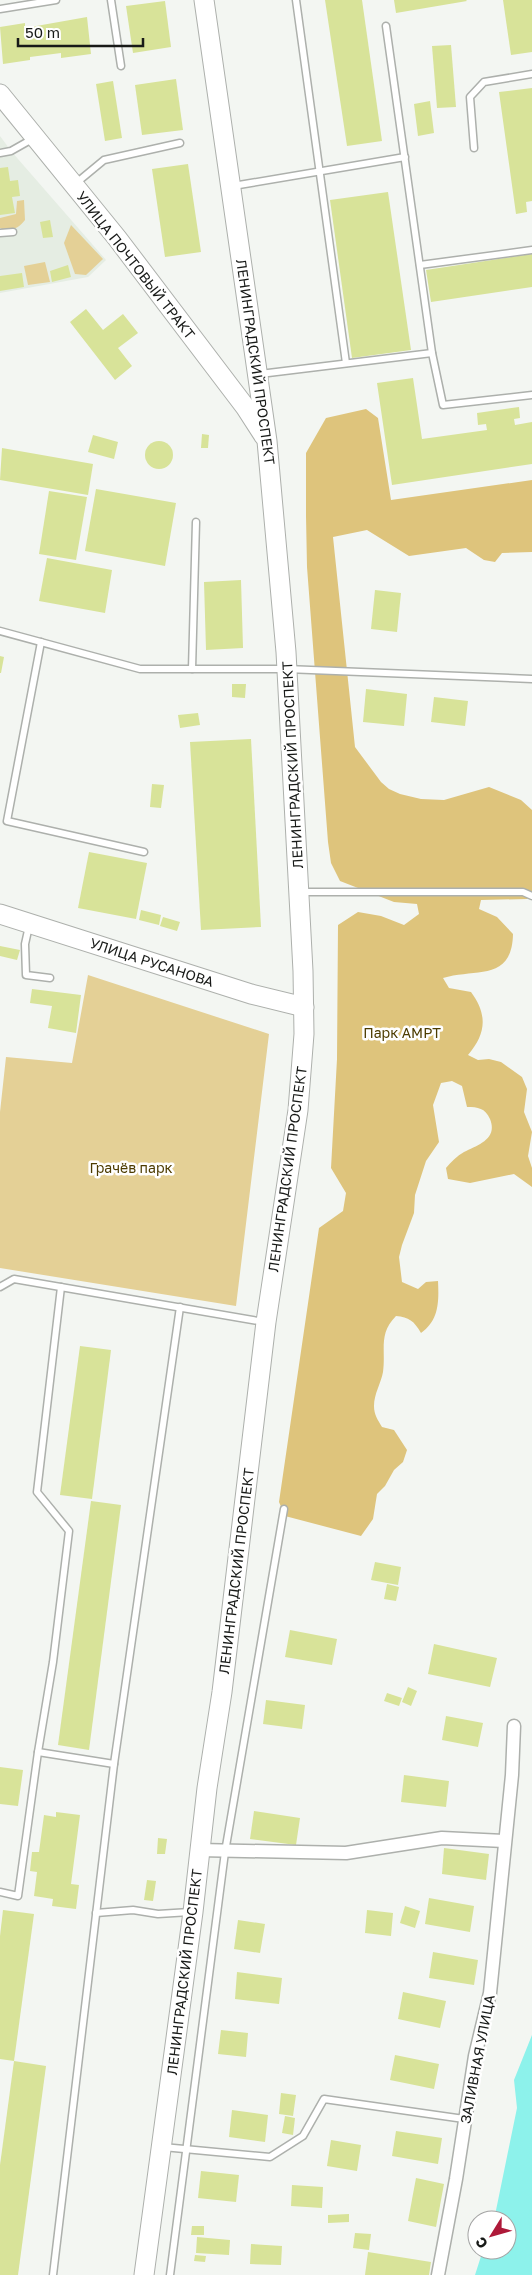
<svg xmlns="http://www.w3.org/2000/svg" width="532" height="2275" font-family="'Golos Text',sans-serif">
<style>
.built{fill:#e5ede3}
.green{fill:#e4d096}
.forest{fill:#dec47c}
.water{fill:#8df2eb}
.building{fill:#d8e399}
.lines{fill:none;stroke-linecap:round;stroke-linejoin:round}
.lane-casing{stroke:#adb0ac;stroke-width:9}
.street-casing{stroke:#adb0ac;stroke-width:15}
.secondary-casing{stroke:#adb0ac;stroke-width:21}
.lane{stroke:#fff;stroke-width:6}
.street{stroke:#fff;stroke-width:12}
.secondary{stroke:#fff;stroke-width:19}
.labels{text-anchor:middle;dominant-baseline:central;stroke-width:5;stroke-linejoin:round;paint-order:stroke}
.street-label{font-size:14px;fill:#181a18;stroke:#fff}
.park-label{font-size:14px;fill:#4d3c00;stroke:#fff}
</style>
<rect width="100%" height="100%" fill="#f3f6f2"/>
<polygon class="built" points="0,136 11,151 106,260 88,277 0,293"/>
<g class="green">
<path d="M24 200 25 220C19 228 10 233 0 228V218L16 214 17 201Z"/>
<polygon points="71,225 103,259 86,275 75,274 64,243"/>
<polygon points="45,262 50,282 28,285 24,266"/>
<polygon points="88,975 269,1034 236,1306 0,1268 0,1112 6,1057 72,1063"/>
</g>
<path class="forest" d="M366 409 378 418 391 500 532 480V552L502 553 495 562 484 560 466 548 409 556 367 530 333 537 355 747 381 782 389 789 400 794 421 799 444 800 489 787 521 800 532 810V894L527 899 481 900 479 909 497 917 513 934C512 982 475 968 443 978L449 988 471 992C488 1015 486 1034 468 1055L478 1060 489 1059 501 1062 522 1077 527 1089 524 1112 532 1132 528 1156 532 1168V1187L514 1174 470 1183 448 1179 446 1168C451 1162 457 1156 464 1152 478 1145 498 1139 490 1119 485 1108 478 1107 467 1107L462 1086 452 1081 441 1083 433 1105 439 1142 426 1161 415 1195 414 1213 402 1245 399 1257 402 1282 418 1289 426 1282 438 1281C439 1302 439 1320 421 1333 414 1321 409 1317 396 1316 378 1334 386 1350 383 1372 381 1383 374 1394 374 1406 374 1415 378 1420 382 1427L394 1430 407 1450 403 1462 394 1470 385 1486 377 1494 373 1519 361 1536 285 1516 279 1502 319 1228 343 1211 346 1193 331 1168 337 1059 338 925 358 912 381 916 404 925 419 914 417 904 394 902 340 881 331 863 328 842 307 567 306 516V453L326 418Z"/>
<polygon class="water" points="532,2035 532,2275 475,2275 483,2250 507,2250 507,2220 494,2220 517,2108 514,2080"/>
<g class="building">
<polygon points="325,0 362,0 382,141 347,146"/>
<polygon points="394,0 466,0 467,1 396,13"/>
<polygon points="503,0 532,0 532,52 511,55"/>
<polygon points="165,1 171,47 133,53 126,6"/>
<polygon points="87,17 91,54 61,58 61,53 30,57 30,60 3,64 0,27 25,23 25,28"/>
<polygon points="451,45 456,107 437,108 432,46"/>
<polygon points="176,79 183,130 142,135 135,85"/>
<polygon points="113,81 122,138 105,141 96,84"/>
<polygon points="532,88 532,201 526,202 527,212 516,214 499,92"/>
<polygon points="430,101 434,133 418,136 414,104"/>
<polygon points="188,164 201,252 165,257 152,169"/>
<polygon points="8,167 10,181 18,180 20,196 12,197 15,213 0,215 0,168"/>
<polygon points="388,192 411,350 352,358 330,200"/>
<polygon points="50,220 53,237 43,238 40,222"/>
<polygon points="532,254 532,287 431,302 426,270"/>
<polygon points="68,265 71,277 52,282 50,271"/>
<polygon points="22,273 24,287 0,291 0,276"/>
<polygon points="86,309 103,330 123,314 138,333 118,348 132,366 115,380 70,322"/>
<polygon points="413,378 422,439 487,430 486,424 478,425 477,413 519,407 520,418 514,419 515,425 532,422 532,464 392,485 377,383"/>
<polygon points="202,434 209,435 208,448 201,448"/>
<polygon points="93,435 118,442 114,459 88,452"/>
<circle cx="159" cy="455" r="14"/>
<polygon points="2,448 93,464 88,495 0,480"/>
<polygon points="96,489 176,503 165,566 85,551"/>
<polygon points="49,491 87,497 76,560 39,554"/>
<polygon points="47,558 112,570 105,613 39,601"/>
<polygon points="241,580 243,648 206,650 204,582"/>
<polygon points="375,590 401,593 397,632 371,629"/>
<polygon points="0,656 4,657 1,673 0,673"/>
<polygon points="232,684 246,684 245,698 232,697"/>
<polygon points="366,689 407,694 404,726 363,722"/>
<polygon points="434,697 468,701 465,726 431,722"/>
<polygon points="198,713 200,725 180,728 178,715"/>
<polygon points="251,739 261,927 201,930 190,742"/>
<polygon points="152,784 164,785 161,808 150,807"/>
<polygon points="89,852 147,863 136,919 78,908"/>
<polygon points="141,910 161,915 159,925 139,920"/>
<polygon points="163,917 180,922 177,931 160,926"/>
<polygon points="0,946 20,950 17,960 0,956"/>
<polygon points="32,989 81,995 76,1033 48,1028 52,1006 30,1003"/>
<polygon points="80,1346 111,1350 92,1499 60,1495"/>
<polygon points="91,1501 121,1505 89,1750 58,1745"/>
<polygon points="375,1562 401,1567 398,1585 371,1580"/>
<polygon points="387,1584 399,1587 396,1601 384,1599"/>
<polygon points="290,1630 337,1639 332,1665 285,1657"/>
<polygon points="434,1644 497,1658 490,1687 428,1674"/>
<polygon points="408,1687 417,1691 411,1706 402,1702"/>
<polygon points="387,1693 402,1698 399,1706 384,1701"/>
<polygon points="266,1700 305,1705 302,1729 263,1724"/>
<polygon points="446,1716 483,1723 478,1747 442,1740"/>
<polygon points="0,1767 23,1770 18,1806 0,1804"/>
<polygon points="404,1775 449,1781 446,1807 401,1802"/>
<polygon points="254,1811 300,1818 296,1845 250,1839"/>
<polygon points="56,1812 80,1815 71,1884 79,1885 76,1909 52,1906 53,1899 34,1896 37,1872 30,1871 32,1852 39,1852 44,1815 56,1817"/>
<polygon points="158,1838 167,1839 165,1854 157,1854"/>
<polygon points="444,1848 489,1854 486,1880 442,1874"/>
<polygon points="147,1880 156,1881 153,1901 144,1900"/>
<polygon points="429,1898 474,1906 470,1932 425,1924"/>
<polygon points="405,1906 420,1911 415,1928 400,1923"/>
<polygon points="3,1910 34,1914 14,2061 0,2059 0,1936"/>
<polygon points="367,1910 393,1913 391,1936 365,1933"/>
<polygon points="238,1920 265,1924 260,1953 234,1949"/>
<polygon points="433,1952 478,1960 474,1985 429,1978"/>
<polygon points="237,1972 282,1978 279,2004 235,1999"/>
<polygon points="403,1992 446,2001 440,2028 398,2019"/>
<polygon points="221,2030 248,2033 246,2057 218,2054"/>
<polygon points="395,2055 439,2064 434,2089 390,2080"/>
<polygon points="14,2061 46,2066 18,2275 0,2275 0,2165"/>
<polygon points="281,2093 296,2095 293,2116 279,2114"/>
<polygon points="232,2110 268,2115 265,2142 229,2137"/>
<polygon points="285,2116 295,2118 293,2135 282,2133"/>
<polygon points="396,2131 442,2138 438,2164 392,2156"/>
<polygon points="331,2140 361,2145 357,2171 327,2166"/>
<polygon points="201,2171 239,2175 236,2202 198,2198"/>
<polygon points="416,2178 444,2184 436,2227 408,2221"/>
<polygon points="292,2185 323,2187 322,2208 291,2206"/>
<polygon points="349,2214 349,2222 328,2223 328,2215"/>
<polygon points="192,2226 204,2226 204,2235 191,2235"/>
<polygon points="355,2233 371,2234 369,2250 353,2248"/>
<polygon points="197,2237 230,2240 229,2255 196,2253"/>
<polygon points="251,2244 282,2246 281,2265 250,2264"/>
<polygon points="368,2252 431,2262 429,2275 365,2275"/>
<polygon points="195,2255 206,2256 205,2262 194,2261"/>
</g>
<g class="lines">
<g class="lane-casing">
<g id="lane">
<polyline points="111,0 121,66"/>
<polyline points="296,0 346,363"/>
<polyline points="0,9 56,0"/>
<polyline points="386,26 432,353 443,405 532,395"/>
<polyline points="474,148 470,97 484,82 532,74"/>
<polyline points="0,153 11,151 34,138"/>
<polyline points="75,184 104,160 180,143"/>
<polyline points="233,186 405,157"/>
<polyline points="0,233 13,232"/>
<polyline points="420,265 532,250"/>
<polyline points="260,374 432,353"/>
<polyline points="0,631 140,669 286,669 532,679"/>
<polyline points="41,642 7,821 144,852"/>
<polyline points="192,669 196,522"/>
<polyline points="300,892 523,892 532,896"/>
<polyline points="29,926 25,944 26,975 50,978"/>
<polyline points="0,1287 14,1279 264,1322"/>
<polyline points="38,1752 53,1662 69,1531 37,1492 61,1287"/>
<polyline points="0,1892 18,1896 38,1752 114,1764"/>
<polyline points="96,1913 133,1910 158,1914 190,1912"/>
<polyline points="163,2147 270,2157 303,2136 324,2099 464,2119"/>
<polyline points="53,2275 114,1764 180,1307"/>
<polyline points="170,2275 225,1852 284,1509"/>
</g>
</g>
<g class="street-casing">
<g id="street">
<polyline points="199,1850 346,1853 442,1838 504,1841"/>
<polyline points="438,2275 456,2179 475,2056 490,1993 512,1775 514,1726"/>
</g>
</g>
<g class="secondary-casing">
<g id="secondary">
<polyline points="0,94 117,238 246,408 264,436"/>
<polyline points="0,914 251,994 304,1007"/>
<polyline points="144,2275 193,1912 207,1788 222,1692 266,1322 298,1110 304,1034 303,971 286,652 267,441 204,0"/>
</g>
</g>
<use href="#lane" class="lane"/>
<use href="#street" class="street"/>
<use href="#secondary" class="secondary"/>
</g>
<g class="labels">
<g class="street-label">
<text transform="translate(136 265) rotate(52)">УЛИЦА ПОЧТОВЫЙ ТРАКТ</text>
<text transform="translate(256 362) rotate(82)">ЛЕНИНГРАДСКИЙ ПРОСПЕКТ</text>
<text transform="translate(292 765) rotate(-93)">ЛЕНИНГРАДСКИЙ ПРОСПЕКТ</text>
<text transform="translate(152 962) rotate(18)">УЛИЦА РУСАНОВА</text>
<text transform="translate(287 1169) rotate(-82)">ЛЕНИНГРАДСКИЙ ПРОСПЕКТ</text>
<text transform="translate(236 1571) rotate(-83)">ЛЕНИНГРАДСКИЙ ПРОСПЕКТ</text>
<text transform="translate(184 1972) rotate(-83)">ЛЕНИНГРАДСКИЙ ПРОСПЕКТ</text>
<text transform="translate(477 2059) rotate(-79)">ЗАЛИВНАЯ УЛИЦА</text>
</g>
<g class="park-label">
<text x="402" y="1032">Парк АМРТ</text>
<text x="131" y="1167">Грачёв парк</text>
</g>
</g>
<g transform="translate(492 2235) rotate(233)"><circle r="24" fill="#ffffff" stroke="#a3a3a3"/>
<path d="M0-4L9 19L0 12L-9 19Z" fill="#ae1939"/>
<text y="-8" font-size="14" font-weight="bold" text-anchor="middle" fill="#181a18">С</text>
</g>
<path d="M18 38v8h125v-8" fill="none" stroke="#181a18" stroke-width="2.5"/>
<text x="25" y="38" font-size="15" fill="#181a18" stroke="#ffffff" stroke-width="4" paint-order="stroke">50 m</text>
</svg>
